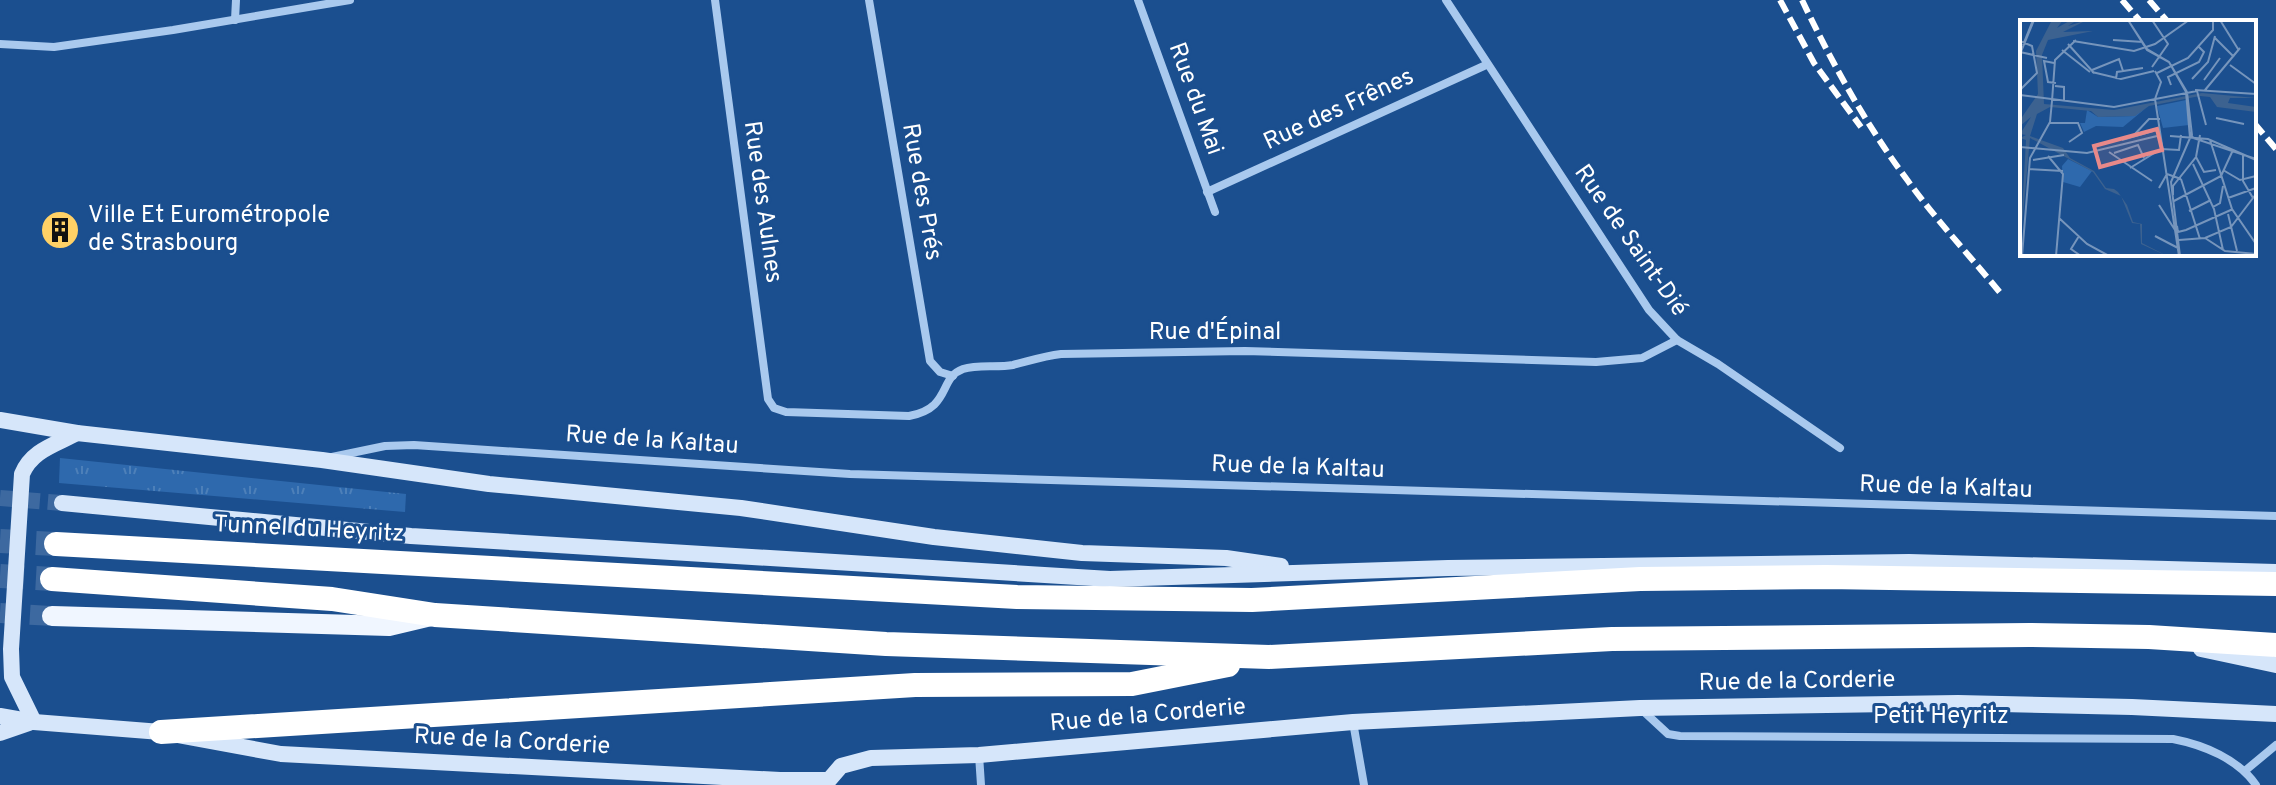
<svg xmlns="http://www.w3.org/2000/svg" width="2276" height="785" font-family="Overpass,sans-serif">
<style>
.grass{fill:url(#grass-tufts)}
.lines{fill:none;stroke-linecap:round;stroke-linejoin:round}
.secondary-tunnel{stroke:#3d69a0;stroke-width:16;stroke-dasharray:16 8;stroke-linecap:butt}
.primary-tunnel{stroke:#3d69a0;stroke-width:20;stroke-dasharray:20 10;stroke-linecap:butt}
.highway-tunnel{stroke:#3d69a0;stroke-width:24;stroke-dasharray:24 12;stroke-linecap:butt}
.street{stroke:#a9c9ee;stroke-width:8}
.secondary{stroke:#d6e6fa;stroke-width:16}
.primary{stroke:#f0f6ff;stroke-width:20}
.highway{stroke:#fff;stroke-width:24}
.rail{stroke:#fff;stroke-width:6;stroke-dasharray:14 6;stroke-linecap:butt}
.labels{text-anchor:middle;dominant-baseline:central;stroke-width:6;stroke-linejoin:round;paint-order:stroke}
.street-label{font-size:24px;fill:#fff;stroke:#1b4f8f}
.poi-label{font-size:24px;fill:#fff;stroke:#1b4f8f;text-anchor:start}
.inset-road{fill:none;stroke:#7695bc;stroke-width:2}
.view{fill:#e88989;fill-opacity:0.15;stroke:#e88989;stroke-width:4}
.inset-edge{fill:none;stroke:#fff;stroke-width:4}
</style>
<defs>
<pattern id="grass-tufts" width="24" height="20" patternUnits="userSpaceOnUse" patternTransform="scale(2)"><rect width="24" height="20" fill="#2e69ad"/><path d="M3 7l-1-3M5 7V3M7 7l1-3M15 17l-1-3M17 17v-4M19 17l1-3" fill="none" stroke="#4d80b9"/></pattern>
</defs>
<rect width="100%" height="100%" fill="#1b4f8f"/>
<polygon class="grass" points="60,458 406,494 405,512 59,483"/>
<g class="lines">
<polyline class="secondary-tunnel" points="0,498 62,503"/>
<polyline class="primary-tunnel" points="0,613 52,616"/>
<g class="highway-tunnel">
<polyline points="0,541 56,544"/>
<polyline points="0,576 52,579"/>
</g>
<g class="street">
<path d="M715 0 768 399 774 408 786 412 909 416C952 408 938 378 963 369 978 364 997 368 1013 365 1029 361 1044 356 1061 354L1245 351 1596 362 1642 358 1677 340"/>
<polyline points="869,0 930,361 940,372 953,376"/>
<polyline points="1138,0 1215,212"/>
<polyline points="1446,0 1649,310 1677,340 1718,364 1840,448"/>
<polyline points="235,20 236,0"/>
<polyline points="0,44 54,47 173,30 350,0"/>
<polyline points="1207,192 1486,65"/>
<polyline points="332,457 385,446 414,445 850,474 2276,516"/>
<path d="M1641 709 1668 734 1680 736 2173 739C2204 745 2238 759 2256 785"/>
<polyline points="1353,722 1364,785"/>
<polyline points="979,755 981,785"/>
<polyline points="2246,770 2276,745"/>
</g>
<g class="secondary">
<polyline points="0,420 77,433 322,460 489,484 741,508 934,537 1082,553 1226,558 1281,566"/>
<polyline points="62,503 411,536 1110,579 1448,568 1909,562 2276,572"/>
<polyline points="2201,649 2276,665"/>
<polyline points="0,716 34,722 161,732 281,754 780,780 829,780 841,766 871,758 979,755 1353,722 1640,708 1958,703 2132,707 2276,714"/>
<path d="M34 722 12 677 11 649 22 474C32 450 55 445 77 433"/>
<polyline points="0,733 29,723"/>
</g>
<polyline class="primary" points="52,616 389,626 431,616"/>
<g class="highway">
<polyline points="56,544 1017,597 1252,600 1640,579 1826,577 2276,584"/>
<polyline points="52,579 332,599 435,615 886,644 1269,657 1612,639 2029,635 2149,637 2276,645"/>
<polyline points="161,732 915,685 1132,684 1228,665"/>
</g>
<g class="rail">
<polyline points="1780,0 1814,63 1861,127"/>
<path d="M1802 0C1832 63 1866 125 1908 181 1937 221 1971 257 2002 295"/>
<polyline points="2122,0 2141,22"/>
<polyline points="2149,0 2168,22"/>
<polyline points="2254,123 2276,149"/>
</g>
</g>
<defs>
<g id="building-disc" transform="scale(2)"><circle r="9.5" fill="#ffd166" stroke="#1b4f8f"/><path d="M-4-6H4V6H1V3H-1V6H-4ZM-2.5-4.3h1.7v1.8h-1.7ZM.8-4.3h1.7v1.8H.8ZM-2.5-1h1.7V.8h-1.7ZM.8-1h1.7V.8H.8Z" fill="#111"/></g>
</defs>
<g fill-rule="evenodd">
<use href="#building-disc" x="60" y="230"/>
</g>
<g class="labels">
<g class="street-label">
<text transform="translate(1195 99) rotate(70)">Rue du Mai</text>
<text transform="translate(1339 110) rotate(-25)">Rue des Frênes</text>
<text transform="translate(921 192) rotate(80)">Rue des Prés</text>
<text transform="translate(762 202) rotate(82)">Rue des Aulnes</text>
<text transform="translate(1630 241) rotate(55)">Rue de Saint-Dié</text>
<text x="1215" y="333">Rue d'Épinal</text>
<text transform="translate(652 441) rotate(4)">Rue de la Kaltau</text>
<text transform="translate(1298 468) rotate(2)">Rue de la Kaltau</text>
<text transform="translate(1946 488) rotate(2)">Rue de la Kaltau</text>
<text transform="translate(309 530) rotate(3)">Tunnel du Heyritz</text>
<text transform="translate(1797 682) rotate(-1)">Rue de la Corderie</text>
<text transform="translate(1148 716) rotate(-5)">Rue de la Corderie</text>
<text x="1941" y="717">Petit Heyritz</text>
<text transform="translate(512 742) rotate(3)">Rue de la Corderie</text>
</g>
<g class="poi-label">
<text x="88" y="216">Ville Et Eurométropole<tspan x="88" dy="28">de Strasbourg</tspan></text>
</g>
</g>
<g transform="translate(2020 20)">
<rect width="236" height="236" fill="#1b4f8f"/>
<path d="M166 80 169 105 143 108 137 86ZM126 88 103 107 76 106 64 112 60 103H65L67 90 78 97 114 96Z" fill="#2e69ad"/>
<path d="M48 139 72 151 60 167 43 162 42 146Z" fill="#2e69ad"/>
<path d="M32 0H43L37 8 51 0H57L48 6 67 0 43 12 73 11 28 20 22 35 24 84 94 90 182 73 236 78H210L208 83 236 87V92L197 87 190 77 180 76 129 86 115 96 78 97 71 91 30 87 17 94 10 116 43 128 50 138 74 151 86 168 94 169 98 172 107 185 113 202 122 204V223L147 236 121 224 120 204 112 203 101 176 85 169 73 152 10 118 0 227 6 120 0 118 6 115 0 114 11 97 0 106V100L18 74 16 31Z" fill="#3c6290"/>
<path class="inset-road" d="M108 0 127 29 149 42 167 72M108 0 127 30 149 42 166 72 170 118 151 162 160 236M132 0 148 24 132 47M200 0 218 29M195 18 214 37M93 20 123 22M0 21 12 26 17 53 0 70M53 21 114 31 135 24 169 0M48 24 74 53M3 25 13 0M42 30 70 52M0 32 27 38M0 34 14 0M34 43 24 41 28 62 36 63M210 45 236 64M72 50 99 39 103 51M135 51 141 62 135 79M72 52 101 59 134 51M137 53 168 38 193 10V0M96 59 97 52 123 48M172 59 188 42 195 16M184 60 200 38M151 65 148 57 179 42 184 32 179 27M35 66 44 67V82M175 70 236 74M185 70 220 28M177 71 186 105M167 72 172 115M0 75 94 87 177 71M135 79 159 236M32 81 35 40 56 20M196 98 224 104M29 103H58L62 113 49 122M170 112 173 118 236 139M114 115 129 99H140M150 116 188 119 236 140M102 120 133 111M190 120 212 189 236 224M0 127 67 133 137 116M89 132 132 161M94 133 118 125 124 138M223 135V161L233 178M28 136 43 154 36 236M176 137 184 152 196 150M13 140 44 135M173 144 194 189 203 230M110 148 141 129 159 130 161 115M9 149 43 151M203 150 220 160 236 156M161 159 180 219M139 168 147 154 161 159M153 175V166L176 137 180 115M208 178 236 168M154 181 201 156 213 130M139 185 155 210M193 187 200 183 203 166M169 191 191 180M208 194 217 231M39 198 67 224 89 236M157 206 158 212 166 210 213 189M59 216 51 229 61 236M135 216 158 228M185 218 205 231 236 234M159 220 185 218 211 207 236 174M2 236 10 138 30 102 32 81"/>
<path class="view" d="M137 109 142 130 80 147 74 126Z"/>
<rect width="236" height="236" class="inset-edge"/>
</g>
</svg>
